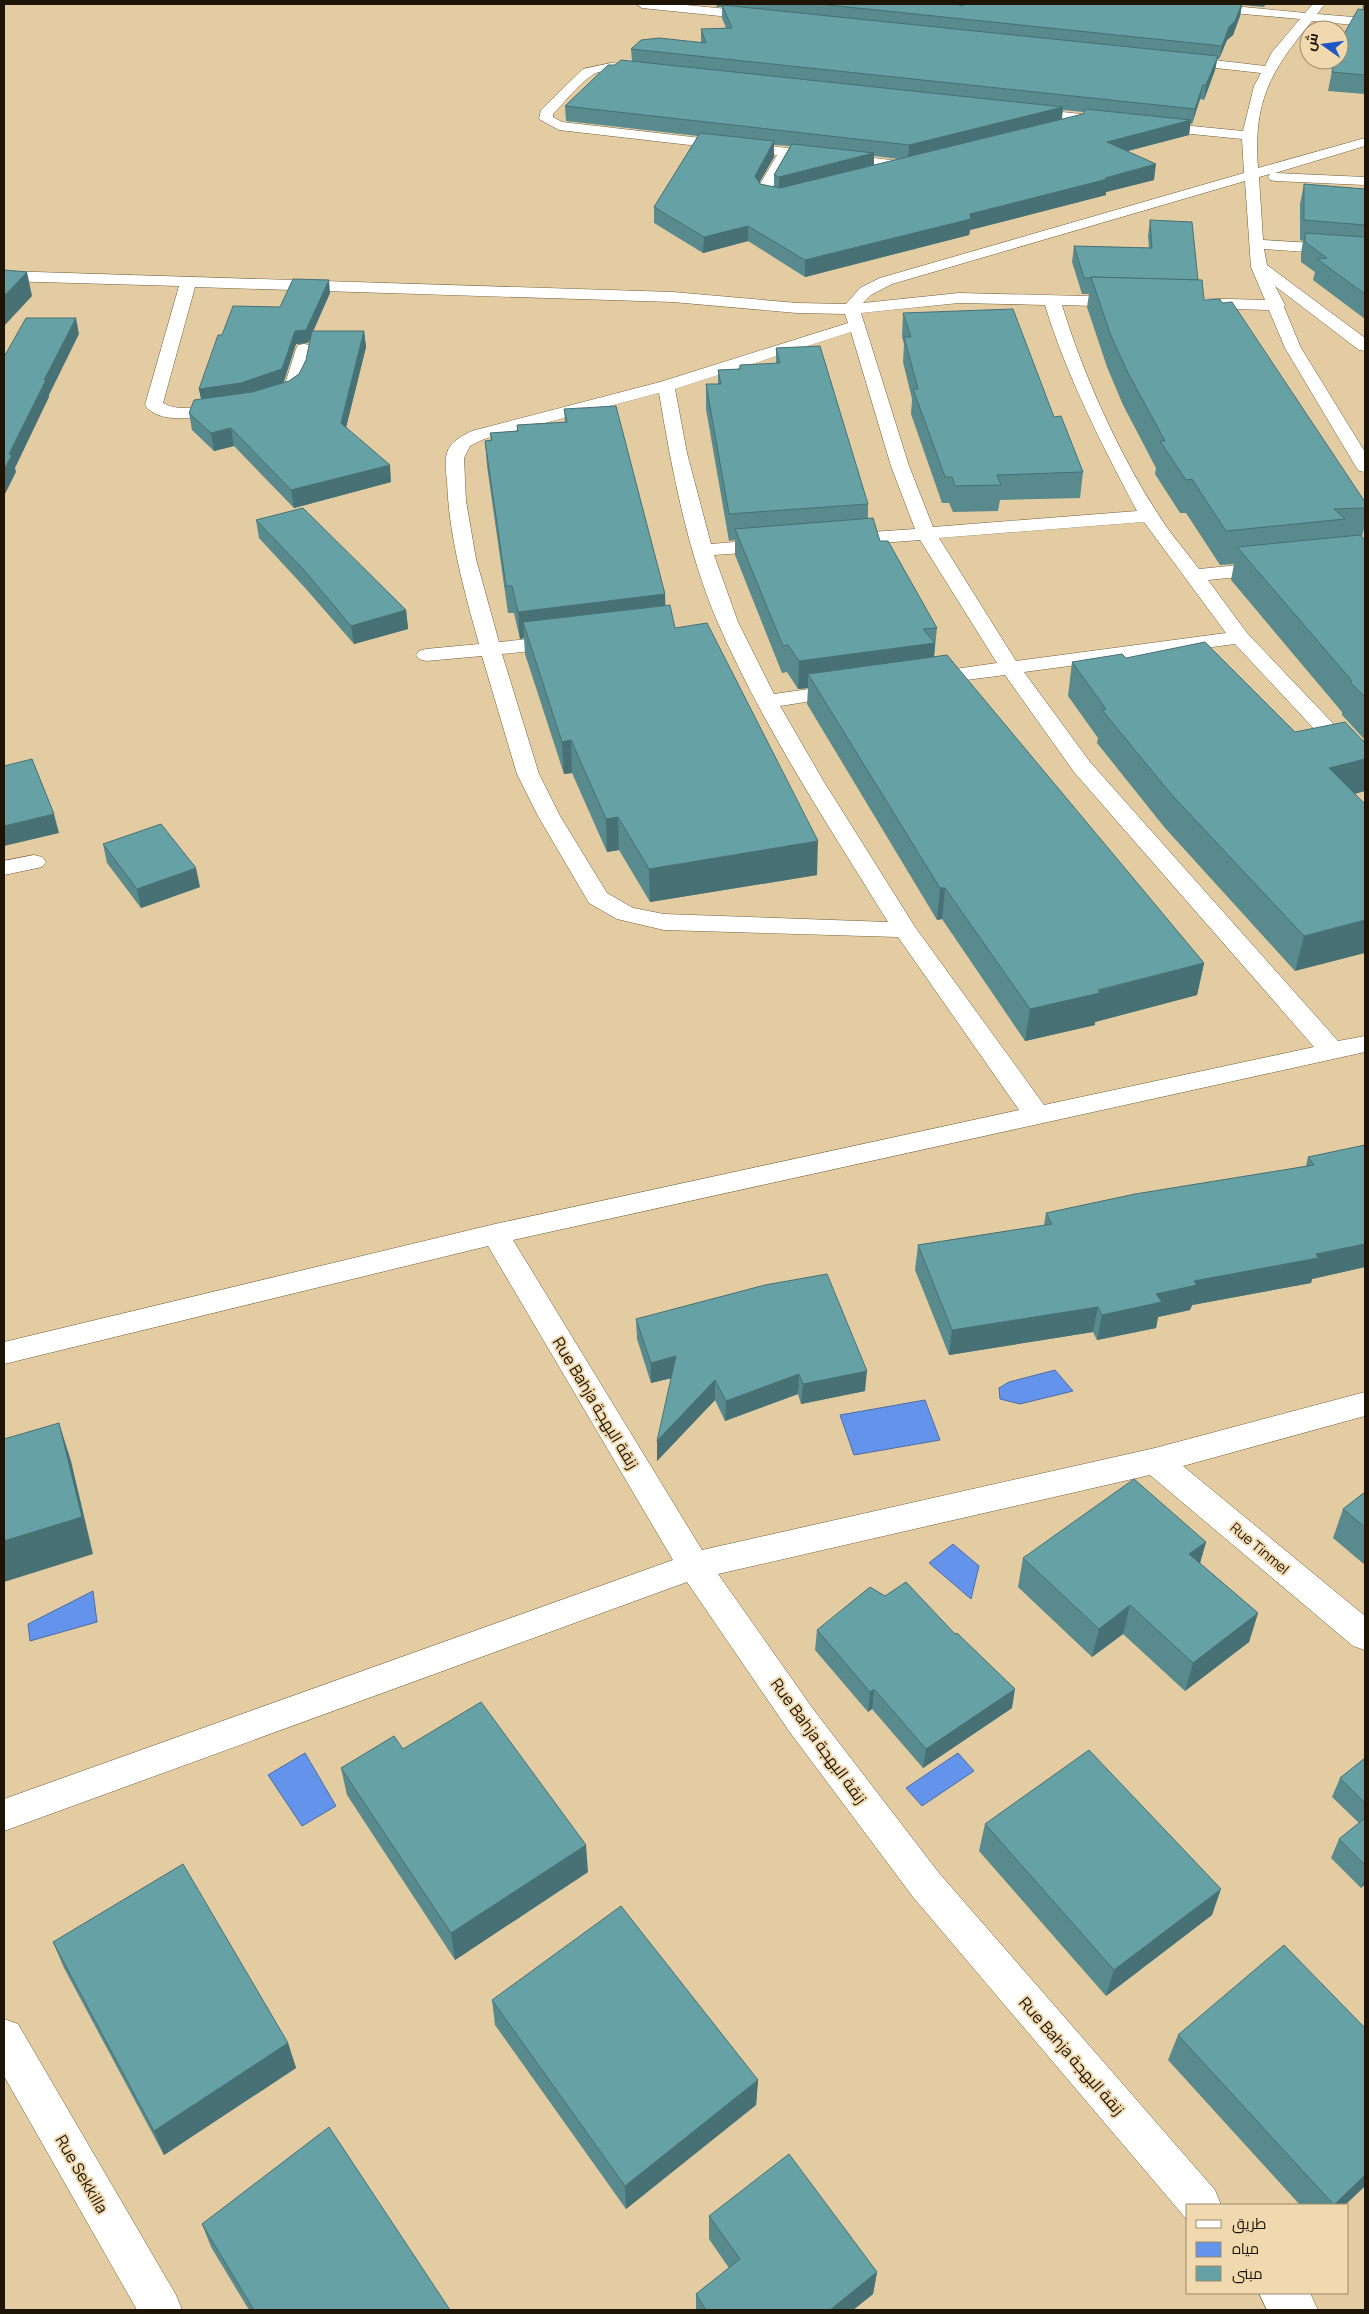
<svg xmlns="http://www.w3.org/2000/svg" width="1369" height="2314" font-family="Manrope,Cairo,sans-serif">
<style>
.water{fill:#6393ea;stroke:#4e6da5}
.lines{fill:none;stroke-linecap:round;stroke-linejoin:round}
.minor-casing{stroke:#735e37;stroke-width:1}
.minor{fill:#fff;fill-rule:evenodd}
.wall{fill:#588a8e;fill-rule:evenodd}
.shaded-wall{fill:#477174}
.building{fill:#66a1a5;stroke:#477174}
.labels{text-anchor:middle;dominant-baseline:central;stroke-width:4;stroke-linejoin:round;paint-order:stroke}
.street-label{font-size:14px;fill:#1d1405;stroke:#f1d9af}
.near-street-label{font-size:16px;fill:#1d1405;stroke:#f1d9af}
</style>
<rect width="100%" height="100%" fill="#e4cca2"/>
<g class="water">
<polygon points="1055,1370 1073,1391 1020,1404 1000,1399 999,1388 1009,1382"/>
<polygon points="925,1400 940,1440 854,1455 840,1415"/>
<polygon points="953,1544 979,1566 971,1599 929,1563"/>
<polygon points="93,1591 97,1622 30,1641 28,1624"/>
<polygon points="305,1753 336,1806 302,1826 268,1775"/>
<polygon points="958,1753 974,1771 922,1806 906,1788"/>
</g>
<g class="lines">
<g class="minor-casing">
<g id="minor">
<polygon points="636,4 675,4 759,12 765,16 759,20 642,8"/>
<path d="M1170 4H1212L1305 13 1313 4H1325L1317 14 1365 18V26L1312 21C1270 72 1253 101 1258 168L1365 138V146L1275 173 1365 177V185L1275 181 1270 180 1268 177 1270 174 1259 177 1263 240 1365 246V256L1264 249 1267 265 1365 338V351L1359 350 1275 286 1285 305 1284 307 1301 348 1365 452V472L1359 471 1356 467 1285 348 1269 310 1196 308 1188 303 1196 298 1265 300 1251 267 1245 181 892 284 871 295 863 303 959 293 1125 297 1133 302 1125 307 1062 305C1082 372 1120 456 1158 514 1170 534 1186 551 1199 569L1269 562 1276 564 1279 568 1276 572 1269 574 1208 580 1247 633 1365 757V777L1357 775 1235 644 1024 672 1090 762 1338 1041 1365 1036V1052L513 1240 702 1550 1155 1448 1365 1392V1416L1183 1466 1365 1616V1650L1353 1646 1150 1475 718 1574 813 1709 939 1873 1215 2190 1221 2205H1188V2221L913 1897 789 1731 687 1582 4 1831V1799L673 1560 488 1246 4 1364V1342L495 1224 1019 1110 898 937 664 930 617 919 589 903 538 816 517 774 482 656 426 661 419 659 416 655 419 651 426 649 479 644C464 590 449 537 447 481 446 471 444 460 448 450 453 440 462 436 472 431L660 382 848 323 845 314 797 313 673 302 195 287 163 403C181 414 209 404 228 400L234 401 237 405 234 409C211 414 162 429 145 405L179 286 4 281V271L673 292 797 303 846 304 860 288 880 278 1244 173 1242 139 1151 130 1144 126 1151 122 1243 131 1254 86 1261 73 1180 64 1174 60 1180 56 1265 66 1272 52 1300 19 1176 8ZM959 303 1045 305C1067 377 1102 445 1137 511L933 527 909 466 861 313ZM851 332 891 466 915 529 842 534 835 536 832 540 835 544 842 546 920 540 997 663 927 673 920 675 916 679 920 683 927 685 1005 675 1074 772 1314 1047 1044 1105 915 927 824 782 780 706 844 696 852 695 855 690 852 685 844 684 774 694 738 622 714 555 771 551 778 549 781 545 778 541 771 539 711 544 687 453 675 389ZM659 393C672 470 687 551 718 623 764 728 828 825 888 922L664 914 633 908 607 893 560 816 539 774 502 654 560 648 567 646 570 642 567 638 560 636 499 642 476 559 466 501 464 458 470 446 484 439ZM1144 522 1226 633 1016 661 939 538Z"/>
<path d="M611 63 641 65 648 69C641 77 610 70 599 72 586 75 563 104 553 114V117L562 122 908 162 915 166 908 170 790 157 771 190 774 192 790 191 797 195C788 207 764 202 756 191L777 155 559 130 539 119 541 110 583 69Z"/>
<polygon points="1025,108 1109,117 1116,121 1109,125 1020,115 1018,112"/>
<path d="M304 344 310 345 312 349 299 391C288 397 277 404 264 401L261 397 264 393 285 384 296 349 298 345Z"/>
<polygon points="34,855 42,857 46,862 42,867 4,875 4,861"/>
<polygon points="4,2019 18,2024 176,2295 182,2310 137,2310 4,2076"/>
<polygon points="1259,2293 1310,2293 1318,2310 1267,2310"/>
</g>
</g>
<use href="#minor" class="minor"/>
</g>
<g class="wall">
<path d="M716 4H957L962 6 964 4H1267L1263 7 1242 5 1240 16 1233 35 1227 40 1219 59H1217L1215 70 1204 100 1200 99 1192 124 1190 123 1189 135 1127 151 1154 180 1106 192V195L970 230 969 235 805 277 748 241 703 253 654 223V207L698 136 566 121 565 106 615 65 632 61 631 49 701 42V29L726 28 722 18V7H717ZM1063 110 1084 112 1083 114 1062 119ZM774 145 790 146 774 175V187L760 184 759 183 774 157ZM874 156 899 159 874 165Z"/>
<polygon points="1363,4 1365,4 1365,94 1328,91 1334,60 1362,10"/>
<polygon points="1304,184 1365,189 1365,319 1313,280 1315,272 1301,262 1301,253 1303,241 1300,240 1300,204"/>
<polygon points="1150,220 1198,280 1204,300 1365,502 1365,524 1362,537 1365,540 1365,791 1355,794 1295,971 1165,828 1097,743 1098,738 1068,696 1072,662 1126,658 1295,732 1363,741 1364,739 1342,715 1342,712 1231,580 1234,564 1220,565 1186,513 1180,513 1155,474 1156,468 1123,405 1107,367 1087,307 1089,294 1082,294 1072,262 1074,246 1149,248 1148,236"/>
<path d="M330 293 313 331H364L366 347 346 427 391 482 294 508 234 446 214 451 192 430 189 413 201 399 199 389 222 335 280 307ZM310 339 306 360 299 374 289 381 284 382 296 344 308 343Z"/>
<polygon points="903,313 1054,417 1083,472 1080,498 1000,500 998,511 953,512 949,503 942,503 911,414 912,399 903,362 904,344 902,337"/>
<polygon points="776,348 868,504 868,519 880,541 937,628 934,657 1204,963 1197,995 1095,1022 1095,1025 1025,1041 942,919 937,920 807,704 808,688 798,689 787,672 782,673 735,555 735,540 729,541 706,409 706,384 718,384 718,370 739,369 740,365 776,364"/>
<polygon points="564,409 666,606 675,628 817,875 650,902 619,850 607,852 572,773 564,774 525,654 524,638 520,639 514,613 508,613 487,466 485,441 491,440 490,433 517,431 517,425 565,422"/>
<polygon points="256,520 406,610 408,629 354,644 306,589 259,538"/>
<polygon points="103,844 200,887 141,908 107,863"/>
<polygon points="1365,1145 1365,1267 1312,1279 1311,1283 1192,1305 1190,1310 1158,1317 1156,1328 1097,1340 1093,1332 949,1355 915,1270 918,1245 1044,1225 1046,1213 1306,1166 1308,1157"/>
<polygon points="636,1319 865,1391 801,1404 798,1394 725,1421 715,1400 657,1461 671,1378 651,1383 637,1339"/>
<polygon points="1365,1492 1365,1565 1333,1538 1343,1509"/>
<polygon points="1206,1542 1200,1563 1258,1613 1249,1642 1185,1691 1123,1634 1092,1657 1018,1587 1023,1558"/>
<polygon points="817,1630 1012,1708 923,1768 872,1709 868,1712 815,1650"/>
<polygon points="403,1749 588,1872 455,1960 347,1795 341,1768"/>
<polygon points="1365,1758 1365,1884 1361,1888 1331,1858 1339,1839 1359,1823 1332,1797 1340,1778"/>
<polygon points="985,1824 1212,1915 1106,1996 979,1851"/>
<polygon points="53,1942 288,2043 296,2068 164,2155 64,1968"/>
<polygon points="492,2000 758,2080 756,2105 626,2209 495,2025"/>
<polygon points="1365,2028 1365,2186 1345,2205 1300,2205 1168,2060 1178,2035"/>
<polygon points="709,2216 877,2272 873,2294 853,2310 696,2310 696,2294 729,2268 709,2239"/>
<polygon points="202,2224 450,2310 249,2310 211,2247"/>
</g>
<g class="shaded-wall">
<polygon points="1242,4 1240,16 1233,35 1227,40 1219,59 1222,46 1229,27"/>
<polygon points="1218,56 1215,70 1204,100 1206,85"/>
<polygon points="1203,85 1200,99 1192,124 1195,109"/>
<polygon points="1063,107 1061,122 908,160 909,145"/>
<polygon points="1191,120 1189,135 1105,157 1107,142"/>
<polygon points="774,141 774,157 754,192 755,176"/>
<polygon points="874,153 874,169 779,192 779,177"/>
<polygon points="1156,164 1154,180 1106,192 1106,195 970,230 969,235 805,277 805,260 970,214 1105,178"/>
<polygon points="748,226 748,241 703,253 704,237"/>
<polygon points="27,272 32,296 4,326 4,296"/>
<polygon points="329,280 330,293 308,343 296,344 283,383 243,397 202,403 199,389 295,331"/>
<polygon points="76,318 79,334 49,395 49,397 15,468 16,472 4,496 4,470 9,454 44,380"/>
<polygon points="364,331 366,347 343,440 341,423"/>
<polygon points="231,428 234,446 214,451 211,433"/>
<polygon points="390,465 391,482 294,508 291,490"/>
<polygon points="665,594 666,621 523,622 524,638 520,639 518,612"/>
<polygon points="406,610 408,629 354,644 351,626"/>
<polygon points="935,643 933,671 808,674 808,688 798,689 799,661"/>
<polygon points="571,740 572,773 564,774 562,742"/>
<polygon points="1365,759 1365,791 1320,802 1329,768"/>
<polygon points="54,814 59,833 4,846 4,826"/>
<polygon points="618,817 619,850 607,852 606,819"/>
<polygon points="818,841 817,875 650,902 649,869"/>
<polygon points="196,868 200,887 141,908 137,889"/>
<polygon points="940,888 945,888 942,919 937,920"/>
<polygon points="1365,920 1365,953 1295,971 1304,936"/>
<polygon points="1204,963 1197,995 1095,1022 1095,1025 1025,1041 1030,1009"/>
<polygon points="1365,1244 1365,1267 1312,1279 1311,1283 1192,1305 1190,1310 1158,1317 1156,1328 1097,1340 1102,1315 1156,1294 1194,1281"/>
<polygon points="1098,1307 1093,1332 949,1355 952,1330"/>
<polygon points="676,1356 676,1377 651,1383 651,1363"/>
<polygon points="867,1371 865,1391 801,1404 803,1384"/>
<polygon points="799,1374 798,1394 725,1421 726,1401"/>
<polygon points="715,1380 715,1400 657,1461 657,1441"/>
<polygon points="59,1423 71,1461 93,1554 4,1582 4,1541"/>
<polygon points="1206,1542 1198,1570 1189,1554"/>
<polygon points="1130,1605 1123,1634 1092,1657 1099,1629"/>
<polygon points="1258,1613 1249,1642 1185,1691 1193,1663"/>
<polygon points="874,1689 872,1709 868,1712 870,1692"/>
<polygon points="1015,1689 1012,1708 923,1768 926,1749"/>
<polygon points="586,1845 588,1872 455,1960 451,1933"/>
<polygon points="1365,1879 1365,1884 1361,1888"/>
<polygon points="1221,1889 1212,1915 1106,1996 1114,1970"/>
<polygon points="288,2043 296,2068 164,2155 154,2131"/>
<polygon points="758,2080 756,2105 626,2209 625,2186"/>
<polygon points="1365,2175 1365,2186 1345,2205 1334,2205"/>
<polygon points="877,2272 873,2294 853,2310 830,2310"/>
</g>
<g class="building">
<polygon points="819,4 957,4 962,6 964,4 1242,4 1235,21 1229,27 1222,46"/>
<polygon points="722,5 1218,56 1206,85 1203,85 1195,109 631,49 641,40 659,38 706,43 701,29 732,28"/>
<polygon points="1358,9 1365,10 1365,75 1332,72 1334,60 1339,60 1339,43"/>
<polygon points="621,60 1063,107 909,145 565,106 608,65 615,65"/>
<polygon points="1085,109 1191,120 1107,142 1156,164 1105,178 1108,179 970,214 971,219 805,260 748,226 704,237 654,207 700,133 774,141 755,176 760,184 780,188 1083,114"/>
<polygon points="792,144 874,153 779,177 774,175"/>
<polygon points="1304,184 1365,189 1365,225 1304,220"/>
<polygon points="1150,220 1192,222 1198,280 1091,277 1091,278 1084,278 1074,246 1152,248"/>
<polygon points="1305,233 1365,237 1365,294 1317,259 1327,258 1305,242"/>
<polygon points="4,270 27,272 4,296"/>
<polygon points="1091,277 1202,280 1204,300 1220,299 1222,303 1232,302 1365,502 1365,508 1334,509 1345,519 1226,531 1192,479 1186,480 1160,441 1165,441 1128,373 1111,336"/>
<polygon points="293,279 329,280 306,330 295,331 282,369 241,383 199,389 218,335 222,335 233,306 280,307"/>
<polygon points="1013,309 1054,417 1061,416 1083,472 997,475 1001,485 955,486 952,477 945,477 913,389 918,389 904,337 911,337 903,313"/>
<polygon points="26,318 76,318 44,380 46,380 9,454 12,455 4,470 4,357"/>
<polygon points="312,331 364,331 341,423 390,465 291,490 231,428 211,433 189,413 194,400 252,392 289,381 299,374 306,360"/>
<polygon points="820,346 868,504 729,514 706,384 721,384 718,370 740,369 740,365 780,363 776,348"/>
<polygon points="616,406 665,594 518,612 512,586 506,586 485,441 492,440 490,433 518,431 517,425 567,422 564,409"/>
<polygon points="303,508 406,610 351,626 304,570 256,520"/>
<polygon points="873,518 880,541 888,541 937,628 923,629 935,643 799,661 788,645 783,646 735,529"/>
<polygon points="1360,535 1365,540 1365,697 1350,682 1352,681 1237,547"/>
<polygon points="670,605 675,628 707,623 818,841 649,869 618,817 606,819 571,740 562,742 523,622"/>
<polygon points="1205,642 1295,732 1345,722 1365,743 1365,759 1329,768 1365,804 1365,920 1304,936 1171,794 1102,710 1106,709 1072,662 1122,654 1126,658"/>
<polygon points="947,655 1204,963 1098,990 1100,993 1030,1009 945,888 940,888 808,674"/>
<polygon points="32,759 54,814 4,826 4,766"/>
<polygon points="161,824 196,868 137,889 103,844"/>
<polygon points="1365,1145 1365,1244 1316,1254 1318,1258 1194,1281 1197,1285 1156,1294 1162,1302 1102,1315 1098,1307 952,1330 918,1245 1052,1224 1046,1213 1135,1194 1314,1165 1308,1157"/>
<polygon points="827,1274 867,1371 803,1384 799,1374 726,1401 715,1380 657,1441 676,1356 651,1363 636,1319 765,1285"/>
<polygon points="59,1423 82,1517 4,1541 4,1439"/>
<polygon points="1134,1479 1206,1542 1189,1554 1258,1613 1193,1663 1130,1605 1099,1629 1023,1558"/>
<polygon points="1365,1492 1365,1527 1343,1509"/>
<polygon points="906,1582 955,1634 957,1633 1015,1689 926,1749 874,1689 870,1692 817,1630 870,1587 885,1596"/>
<polygon points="481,1702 586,1845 451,1933 341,1768 394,1736 403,1749"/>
<polygon points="1089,1750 1221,1889 1114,1970 985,1824"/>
<polygon points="1365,1758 1365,1803 1340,1778"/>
<polygon points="1365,1818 1365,1865 1339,1839"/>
<polygon points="183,1864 288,2043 154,2131 53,1942"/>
<polygon points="621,1906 758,2080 625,2186 492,2000"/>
<polygon points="1284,1945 1365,2028 1365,2175 1334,2205 1178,2035"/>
<polygon points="329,2127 450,2310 254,2310 202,2224"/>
<polygon points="789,2154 877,2272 830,2310 706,2310 696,2294 740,2259 709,2216"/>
</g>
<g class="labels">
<g class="street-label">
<text transform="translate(1260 1548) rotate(40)">Rue Tinmel</text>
</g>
<g class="near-street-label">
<text transform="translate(596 1403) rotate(59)">Rue Bahja زنقة البهجة</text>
<text transform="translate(819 1741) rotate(54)">Rue Bahja زنقة البهجة</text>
<text transform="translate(1072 2056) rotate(49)">Rue Bahja زنقة البهجة</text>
<text transform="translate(82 2174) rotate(60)">Rue Sekkilla</text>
</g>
</g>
<rect width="1369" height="2314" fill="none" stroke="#1d1405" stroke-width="10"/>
<rect x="1186" y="2204" width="162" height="90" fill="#f1d9af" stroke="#9c8a6b"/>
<rect x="1196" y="2220" width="25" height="8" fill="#ffffff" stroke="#9c8a6b"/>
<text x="1232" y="2229" font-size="15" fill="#1d1405">طريق</text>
<rect x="1196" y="2242" width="25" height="15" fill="#6393ea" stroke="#9c8a6b"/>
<text x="1232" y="2254" font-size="15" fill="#1d1405">مياه</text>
<rect x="1196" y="2266" width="25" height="15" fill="#66a1a5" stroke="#9c8a6b"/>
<text x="1232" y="2279" font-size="15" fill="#1d1405">مبنى</text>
<g transform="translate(1324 45) rotate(284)"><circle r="24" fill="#f1d9af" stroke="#9c8a6b"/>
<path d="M0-4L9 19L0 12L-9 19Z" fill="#1d57c4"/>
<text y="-8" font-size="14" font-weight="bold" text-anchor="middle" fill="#1d1405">ش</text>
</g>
</svg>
